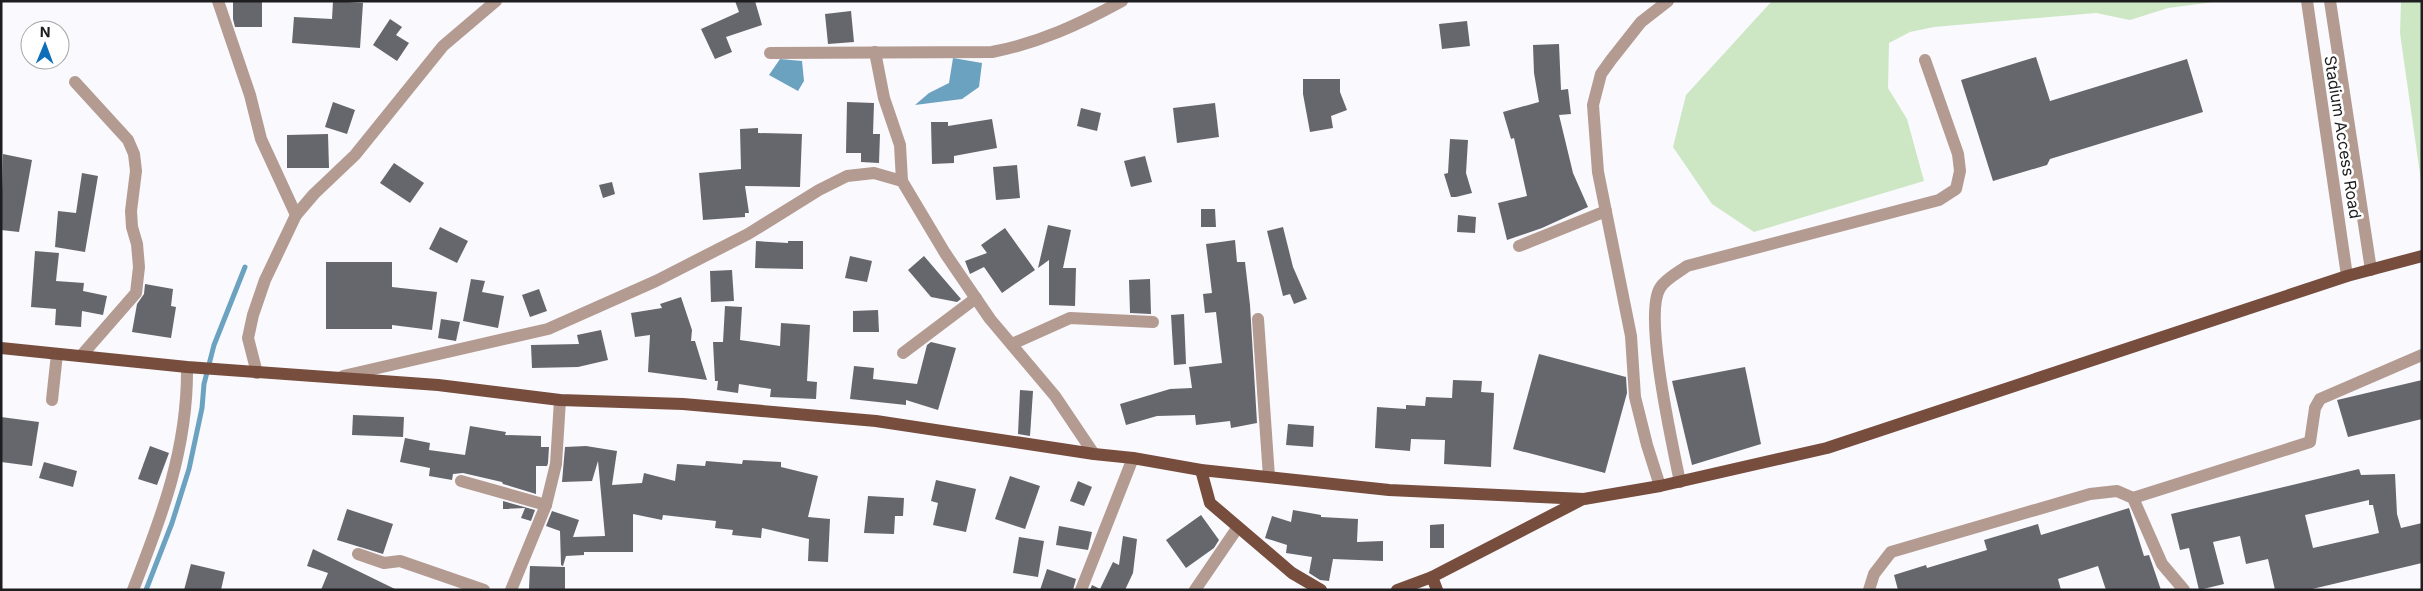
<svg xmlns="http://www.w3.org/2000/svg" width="2423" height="591" font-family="Inter,sans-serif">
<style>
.green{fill:#cde7c4}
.water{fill:#6ba2c0}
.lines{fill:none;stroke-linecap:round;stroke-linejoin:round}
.stream{stroke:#6ba2c0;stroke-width:5}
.building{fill:#66666d;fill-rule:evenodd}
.minor{stroke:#b49b91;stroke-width:12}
.major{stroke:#774d3e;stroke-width:12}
.labels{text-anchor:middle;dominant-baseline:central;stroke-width:5;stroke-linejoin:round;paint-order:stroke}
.street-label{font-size:16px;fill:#1e1e21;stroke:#fff}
</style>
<rect width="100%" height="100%" fill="#f9f9fe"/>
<g class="green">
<polygon points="1772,1 2221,1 2168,8 2130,20 2096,13 1934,27 1910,32 1889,43 1888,88 1907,119 1924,181 1754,232 1712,204 1673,147 1686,95"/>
<polygon points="2401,1 2422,1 2422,188 2400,33"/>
</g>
<g class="water">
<polygon points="953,58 982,63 979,87 962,99 915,105 929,93 949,83"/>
<polygon points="780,59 802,61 804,81 798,91 769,75"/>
</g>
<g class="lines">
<polyline class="stream" points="146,590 172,523 189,469 202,408 204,384 214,345 245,267"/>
</g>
<g class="building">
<polygon points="233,1 262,1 262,27 235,27 233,19"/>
<polygon points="333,1 363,3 360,48 292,43 294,17 332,19"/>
<polygon points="735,1 755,1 762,25 726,37 732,52 715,59 701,29 739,12"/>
<polygon points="851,11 854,42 828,44 825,14"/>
<polygon points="390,19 402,27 396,35 409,43 397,61 373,45"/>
<polygon points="1467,21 1470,46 1442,49 1439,24"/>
<polygon points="1559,44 1561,90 1568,89 1571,114 1559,115 1573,173 1588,207 1542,228 1507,240 1498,203 1527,196 1514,138 1511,139 1503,112 1539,102 1534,73 1533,45"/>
<polygon points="2036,57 2050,101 2187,59 2203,112 2050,159 2047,165 1993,181 1961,80"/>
<polygon points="1303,79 1340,79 1340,92 1347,110 1331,116 1333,128 1310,132 1303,94"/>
<polygon points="333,102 355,110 347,134 325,127"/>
<polygon points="847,102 874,103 873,134 880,134 879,163 861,162 861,153 846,153"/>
<polygon points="1215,103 1219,137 1177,143 1173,108"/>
<polygon points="1081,108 1101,113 1097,131 1077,126"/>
<polygon points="992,119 997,148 954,156 954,163 932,164 931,122 948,122 948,126"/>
<polygon points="758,128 758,133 802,134 800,187 745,186 749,213 745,213 745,217 703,220 699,173 741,169 740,129"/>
<polygon points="328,134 329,168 287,168 287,135"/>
<polygon points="1450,139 1468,140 1466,173 1472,193 1456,197 1451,197 1444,174 1448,173"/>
<polygon points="3,154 32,160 19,232 1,230"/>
<polygon points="1145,156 1152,182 1131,187 1124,161"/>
<polygon points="394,163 424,183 410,203 380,183"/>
<polygon points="1017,165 1020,198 996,200 993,167"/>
<polygon points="82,173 98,176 85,252 55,247 58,211 76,213"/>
<polygon points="612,182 615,194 603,198 599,185"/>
<polygon points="1201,209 1215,209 1216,227 1201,227"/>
<polygon points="1458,215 1476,217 1475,233 1457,232"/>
<polygon points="1048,225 1071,230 1063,268 1076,268 1075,306 1049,305 1049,260 1038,268"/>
<polygon points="440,227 468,241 457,263 429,249"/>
<polygon points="1283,227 1293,267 1307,299 1294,304 1290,294 1283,296 1267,231"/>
<polygon points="1005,228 1035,270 1002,293 984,267 970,274 965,261 987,253 981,245"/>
<polygon points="1235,240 1237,262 1245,262 1250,305 1257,423 1231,428 1230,421 1196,425 1195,415 1157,416 1126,425 1120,404 1170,389 1192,388 1189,367 1222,363 1216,312 1205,313 1203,294 1212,293 1206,244"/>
<polygon points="756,241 788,243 788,241 803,241 803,269 755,268"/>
<polygon points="35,251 59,253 56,281 84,283 83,291 107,296 103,315 82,311 81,327 55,325 56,309 31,307"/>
<polygon points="850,256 872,261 867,282 845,278"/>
<polygon points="924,256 942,277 961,299 957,302 931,297 908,270"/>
<polygon points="326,262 392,262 392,287 437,292 432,330 392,325 392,329 326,329"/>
<polygon points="732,270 734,301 711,302 710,271"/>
<polygon points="471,279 485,281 482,292 504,296 498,328 463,321"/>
<polygon points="1150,279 1151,314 1130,313 1129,280"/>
<polygon points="145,284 173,289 171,306 176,307 171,338 132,332 137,304 144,294"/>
<polygon points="539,289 547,311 530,317 522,295"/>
<polygon points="681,297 692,330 691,341 695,341 707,380 648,372 650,335 635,337 631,313 662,308 660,304"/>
<polygon points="725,306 742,307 740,340 780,346 781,323 810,325 807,381 817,382 816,399 770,397 771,389 739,384 738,393 717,390 718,381 715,381 713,342 723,342"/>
<polygon points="878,310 879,332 853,332 853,311"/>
<polygon points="1184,314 1186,364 1174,365 1171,315"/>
<polygon points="441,319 460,322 456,341 438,338"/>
<polygon points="601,330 608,360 578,367 532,368 531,345 579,344 577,335"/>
<polygon points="931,342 956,348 938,410 906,400 906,405 850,399 854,366 874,368 873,379 917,384 927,345"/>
<polygon points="1539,354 1626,377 1627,393 1605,473 1513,449"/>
<polygon points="1745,367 1761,444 1692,465 1672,381"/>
<polygon points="1453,380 1482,381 1481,392 1494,393 1491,467 1444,464 1445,440 1411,439 1410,451 1375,448 1377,407 1406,409 1406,405 1425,406 1426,397 1452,398"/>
<polygon points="2422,380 2422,419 2348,437 2337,400"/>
<polygon points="1020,390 1033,391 1030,436 1018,434"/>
<polygon points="353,415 404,417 403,437 352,435"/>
<polygon points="1,417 39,422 32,466 1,462"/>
<polygon points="1288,424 1314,426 1313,447 1286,445"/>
<polygon points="470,426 506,432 505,435 541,436 541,447 549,447 548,463 547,466 536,466 536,494 503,484 502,482 463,473 453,474 452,480 429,476 430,468 400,462 405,438 430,443 429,450 465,455"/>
<polygon points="150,446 169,453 157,485 138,479"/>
<polygon points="586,446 617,451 612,485 642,483 644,473 675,481 677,464 705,466 706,461 742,464 743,460 781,462 781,467 818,476 808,517 830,519 828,562 808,561 809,539 762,528 761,538 732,535 733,530 715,528 716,521 663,515 662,520 633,514 633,552 584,552 584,555 566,556 563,566 561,565 560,531 546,526 552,511 579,520 573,537 605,536 598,461 592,481 562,482 565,447"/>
<polygon points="44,462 77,471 73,487 39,478"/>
<path d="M2359 469 2361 475 2395 474 2397 514 2401 528 2422 523V563L2308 590H2275L2268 559 2246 564 2240 536 2213 542 2224 584 2199 590 2189 548 2180 550 2171 514ZM2369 500V505H2373L2379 533 2313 548 2305 515Z"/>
<polygon points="1010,476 1040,486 1025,529 995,519"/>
<polygon points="936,480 976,489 966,532 933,525 938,503 931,501"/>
<polygon points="1078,481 1092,487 1084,506 1070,501"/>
<polygon points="868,496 904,498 903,516 895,516 894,534 864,533"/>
<polygon points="503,501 535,510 531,521 521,518 525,508 503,509"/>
<polygon points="2129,508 2144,556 2149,555 2161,590 2106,590 2098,566 2058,579 2061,590 1898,590 1894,575 1926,565 1927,568 1987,550 1984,540 2038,524 2041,535"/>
<polygon points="347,509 393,524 383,554 337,540"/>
<polygon points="1293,510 1321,515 1321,517 1358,519 1357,542 1383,541 1383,561 1333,559 1329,581 1320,580 1309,573 1312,557 1286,553 1287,545 1265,538 1272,516 1291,522"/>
<polygon points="1201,515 1219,540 1214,548 1186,568 1166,540"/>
<polygon points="1444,524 1444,548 1430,548 1430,525"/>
<polygon points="1059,526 1092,532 1088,550 1056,545"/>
<polygon points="1123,536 1137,539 1133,573 1125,590 1090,590 1092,585 1100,589 1113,562 1119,565"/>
<polygon points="1019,537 1044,541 1038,577 1013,573"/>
<polygon points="313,549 397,590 321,590 328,573 307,566"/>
<polygon points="191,564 225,572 221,590 184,590"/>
<polygon points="530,566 565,567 565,590 529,589"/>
<polygon points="1047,569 1076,579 1073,590 1040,590"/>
</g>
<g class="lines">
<g class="minor">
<polyline points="218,1 250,95 261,139 296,215"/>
<polyline points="2307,1 2347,276"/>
<polyline points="2330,1 2371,270"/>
<polyline points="875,52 884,98 900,145 902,181"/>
<path d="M770 53 992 52C1039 43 1080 24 1122 1"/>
<polyline points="75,82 128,140 134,154 136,171 131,211 132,227 137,244 139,267 136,293 81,356"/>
<polyline points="1519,246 1606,211"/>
<polyline points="1258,319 1269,477"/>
<polyline points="1012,344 1070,318 1153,322"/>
<polyline points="903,353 976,298"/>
<polyline points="257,373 248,338 253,315 265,280 296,215 314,194 355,155 443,46 496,1"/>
<polyline points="343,376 548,329 656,281 748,234 819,190 847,176 874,173 902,181 945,253 990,319 1055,396 1094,454"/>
<polyline points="52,400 57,354"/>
<polyline points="461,481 546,505"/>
<path d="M1680 482C1673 447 1643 315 1660 288 1665 279 1679 272 1687 266L1939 200 1956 189 1960 171 1958 154 1925 60"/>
<polyline points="1660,486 1647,445 1635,397 1631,336 1598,172 1593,105 1601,74 1611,60 1641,22 1668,1"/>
<polyline points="2133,498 2310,442 2315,408 2320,399 2422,355"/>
<polyline points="358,554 384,563 400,561 484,590"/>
<path d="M133 590C162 516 188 448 187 367"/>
<polyline points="511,590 546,505 556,464 560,400"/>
<polyline points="1081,590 1133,458"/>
<polyline points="1195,590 1238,527"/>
<polyline points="1869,590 1874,574 1891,552 2090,494 2117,491 2133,498 2162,564 2184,590"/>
</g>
<g class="major">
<polyline points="1,348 187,367 438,385 560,400 683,404 876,421 1094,454 1133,458 1201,470 1389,490 1584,499 1660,486 1827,448 2347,276 2422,256"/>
<polyline points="1201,470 1210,503 1292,573 1321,590"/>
<polyline points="1432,577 1437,590"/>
<polyline points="1397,590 1432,577 1583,499"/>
</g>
</g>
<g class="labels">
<g class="street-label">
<text transform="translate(2343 137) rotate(81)">Stadium Access Road</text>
</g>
</g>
<rect width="2423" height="591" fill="none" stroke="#1e1e21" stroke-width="5"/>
<g transform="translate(45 45) rotate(1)"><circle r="24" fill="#ffffff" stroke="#a5a5a6"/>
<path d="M0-4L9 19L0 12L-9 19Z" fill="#0d6eba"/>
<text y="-8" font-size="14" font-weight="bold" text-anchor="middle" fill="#1e1e21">N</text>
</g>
</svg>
